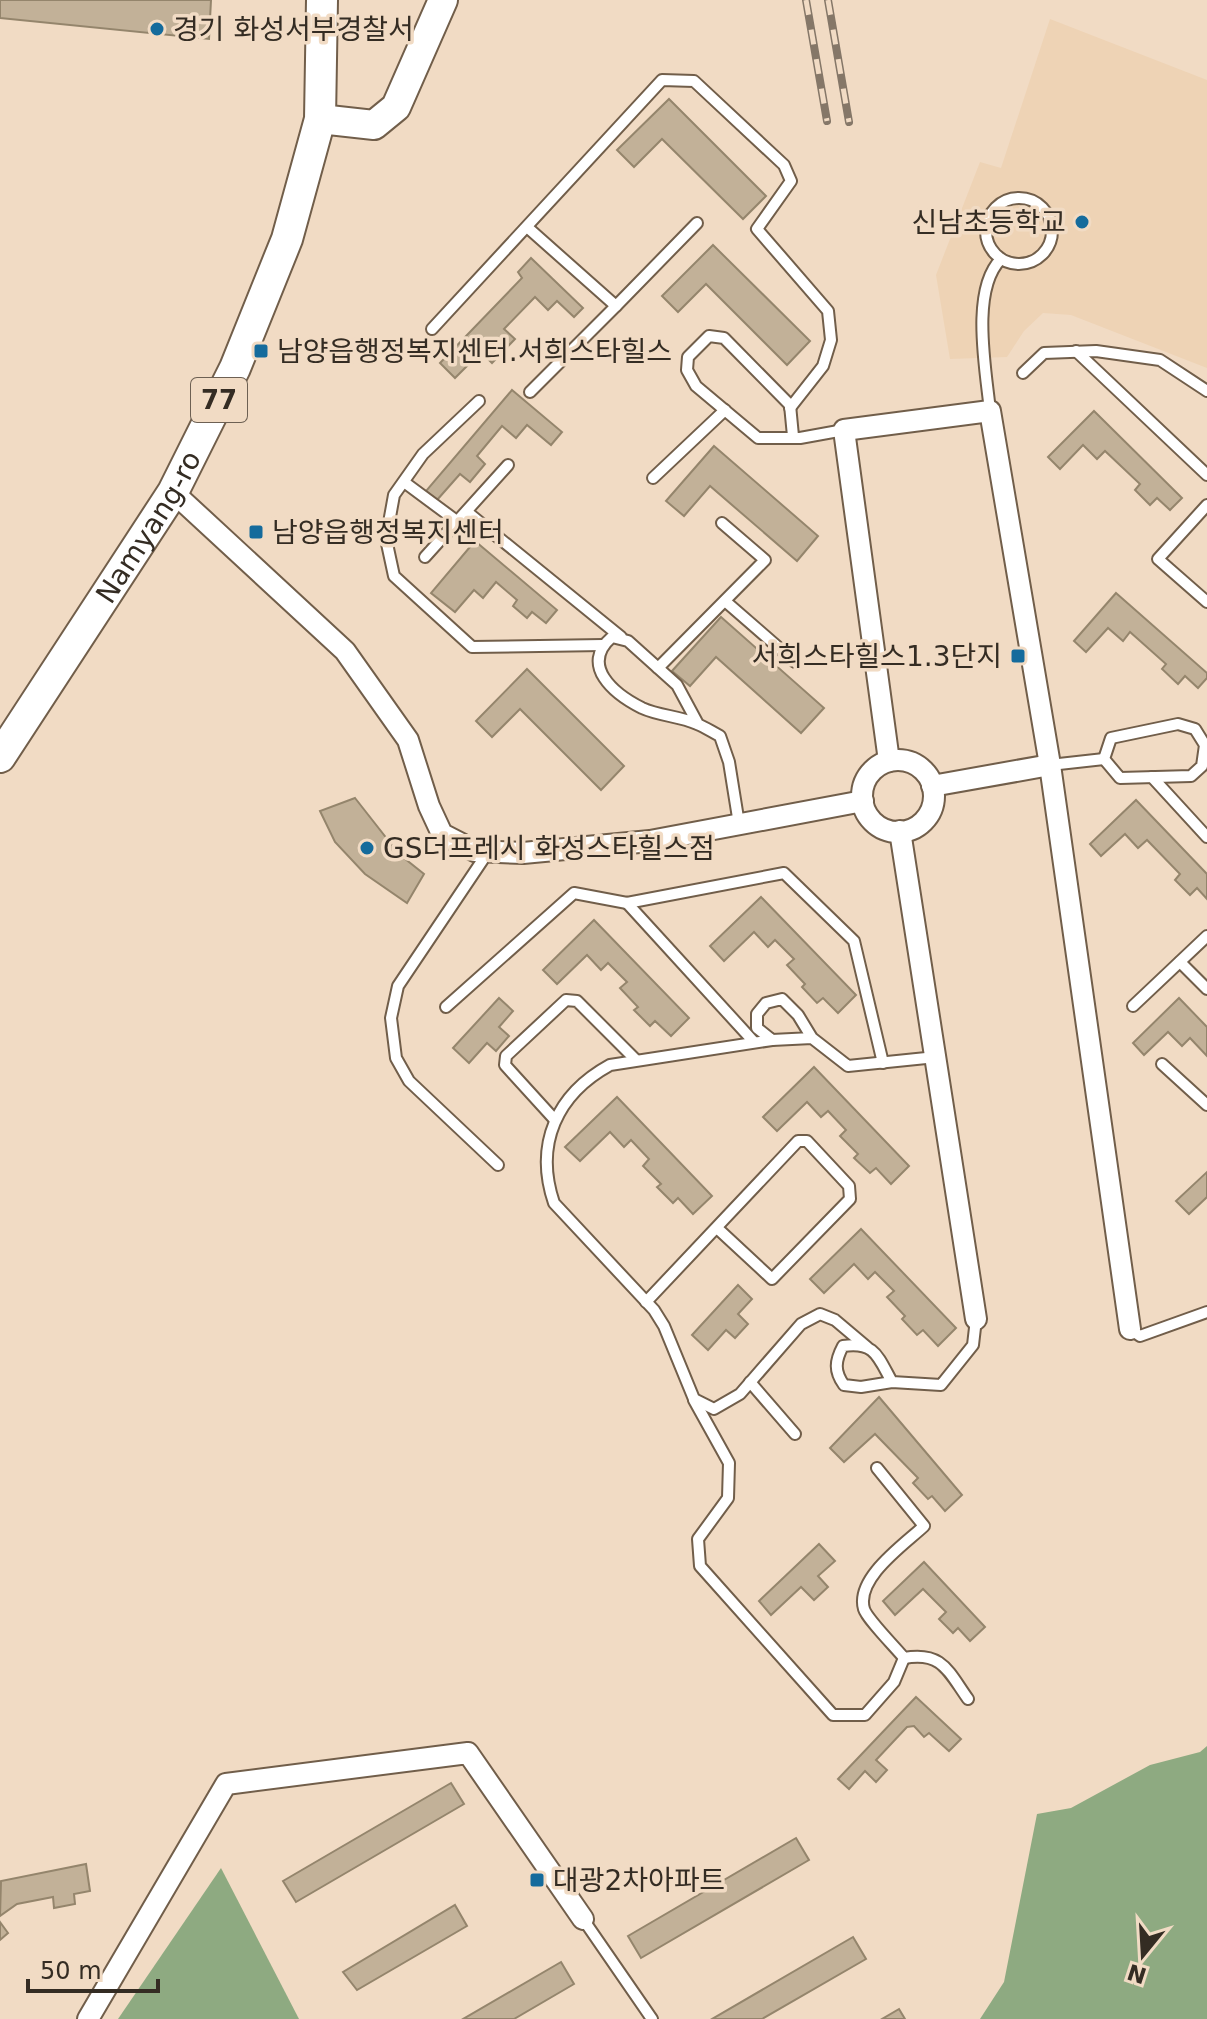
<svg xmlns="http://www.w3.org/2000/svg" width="1207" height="2019" font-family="'DejaVu Sans','Noto Sans KR',sans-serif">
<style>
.built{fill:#eed3b5}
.forest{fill:#8eaa81}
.building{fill:#c2b198;stroke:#94856c;stroke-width:2}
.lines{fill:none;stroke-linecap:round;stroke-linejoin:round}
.lane-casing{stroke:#715e4a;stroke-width:14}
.street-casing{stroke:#715e4a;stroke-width:24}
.secondary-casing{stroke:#715e4a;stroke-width:32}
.primary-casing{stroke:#715e4a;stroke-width:34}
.lane{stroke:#fff;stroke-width:10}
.street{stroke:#fff;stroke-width:20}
.secondary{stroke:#fff;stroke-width:28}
.primary{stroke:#fff;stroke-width:30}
.rail-casing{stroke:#857768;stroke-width:8}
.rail{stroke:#f1dbc4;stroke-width:5;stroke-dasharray:15;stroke-linecap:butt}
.poi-dot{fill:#156b9c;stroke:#f1dbc4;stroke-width:3}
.labels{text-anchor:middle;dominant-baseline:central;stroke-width:7;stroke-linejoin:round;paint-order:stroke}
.shield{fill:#f1dbc4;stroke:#6d6053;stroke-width:2}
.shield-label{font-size:26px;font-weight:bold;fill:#342c23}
.poi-label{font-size:28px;fill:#342c23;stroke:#f1dbc4;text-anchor:start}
.street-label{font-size:28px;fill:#342c23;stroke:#f1dbc4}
</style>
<rect width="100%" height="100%" fill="#f1dbc4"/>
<polygon class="built" points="1050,19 1207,80 1207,368 1071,315 1043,313 1024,331 1007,357 950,359 936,275 980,162 1001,168"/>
<g class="forest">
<polygon points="1207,1746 1207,2019 980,2019 1004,1982 1037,1814 1071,1808 1150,1765 1200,1752"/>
<polygon points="221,1868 299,2019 118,2019"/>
</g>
<g class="building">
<polygon points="0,0 211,0 209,39 0,18"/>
<polygon points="669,99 766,196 743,219 662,139 634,167 617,150"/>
<polygon points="713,245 810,341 787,365 706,284 678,312 662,296"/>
<polygon points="531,258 583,308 574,317 557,301 548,310 535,297 504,329 515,339 492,363 481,352 455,378 440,363 522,278 518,272"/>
<polygon points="512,390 562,432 551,445 527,425 516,438 502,426 477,456 485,464 470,482 460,474 437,500 426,491"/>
<polygon points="1094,411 1182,498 1170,510 1157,498 1150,505 1135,490 1140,484 1105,451 1097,459 1083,445 1060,469 1048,457"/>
<polygon points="714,446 818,536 797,561 710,486 684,516 666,501"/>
<polygon points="475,541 557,610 546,623 532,612 527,618 513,606 517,600 496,582 483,598 474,590 455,612 431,593"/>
<polygon points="1116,593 1207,673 1207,678 1198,688 1185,676 1178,684 1162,669 1166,664 1130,632 1123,641 1108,628 1086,652 1074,641"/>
<polygon points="721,617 824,708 801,733 716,657 690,686 672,671"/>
<polygon points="527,669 624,766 601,790 520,709 492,737 476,721"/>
<polygon points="355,798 399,854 424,874 407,903 365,874 335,842 320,811"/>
<polygon points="1136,800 1207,874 1207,899 1197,888 1190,895 1175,880 1180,874 1147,840 1138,848 1125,834 1101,856 1090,844"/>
<polygon points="761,897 856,995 838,1013 823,998 817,1003 802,987 805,984 787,965 794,959 775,940 768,947 754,932 724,961 710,946"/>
<polygon points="594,920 689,1018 671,1036 655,1021 650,1026 634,1010 638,1007 620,988 627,982 608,963 601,970 587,955 557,984 543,970"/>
<polygon points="499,998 513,1011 499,1027 509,1036 496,1051 487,1043 469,1063 453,1048"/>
<polygon points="1179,998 1207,1027 1207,1056 1190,1038 1182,1046 1168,1032 1144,1055 1133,1043"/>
<polygon points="814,1067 909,1166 891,1184 876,1168 870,1173 854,1158 858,1154 840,1136 846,1130 828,1111 821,1117 807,1102 777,1131 763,1117"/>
<polygon points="617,1097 712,1196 693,1214 678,1198 673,1203 657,1187 661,1184 643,1166 649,1159 631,1140 624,1147 610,1132 580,1161 565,1147"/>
<polygon points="1207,1172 1207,1197 1189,1214 1176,1201"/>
<polygon points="861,1229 956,1328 938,1346 923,1330 917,1335 902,1319 905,1316 887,1297 894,1291 875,1272 868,1279 854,1264 824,1293 810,1279"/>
<polygon points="738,1285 752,1299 738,1314 748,1324 735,1338 726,1330 708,1350 692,1335"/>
<polygon points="879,1397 962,1495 945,1511 932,1496 928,1499 913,1483 918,1478 875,1434 844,1462 830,1448"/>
<polygon points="819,1544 835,1561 818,1576 828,1587 814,1600 801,1587 771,1615 759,1601"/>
<polygon points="924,1562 985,1627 970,1641 958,1628 953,1633 939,1619 946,1612 923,1589 895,1615 883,1601"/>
<polygon points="916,1697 961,1739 949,1751 929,1733 924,1737 914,1726 907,1727 876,1760 887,1770 876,1782 865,1771 849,1789 838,1779"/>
<polygon points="451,1783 464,1804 296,1902 283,1881"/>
<polygon points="796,1838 809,1860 641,1958 628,1936"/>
<polygon points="86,1864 90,1891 74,1894 75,1904 54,1908 53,1897 17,1904 0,1916 1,1881"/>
<polygon points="455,1905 467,1926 357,1990 343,1972"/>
<polygon points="0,1922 8,1933 0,1940"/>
<polygon points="853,1937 866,1959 762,2019 712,2019"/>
<polygon points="561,1962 574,1984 514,2019 463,2019"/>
<polygon points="899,2009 905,2019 882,2019"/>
</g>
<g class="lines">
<g class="lane-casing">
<g id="lane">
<circle cx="1019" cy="231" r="33"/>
<polyline points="527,227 616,306 697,223"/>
<polyline points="432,329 662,80 694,81 784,165 791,181 757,229 828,311 831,340 823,366 790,408"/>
<polyline points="1076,351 1207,475"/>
<polyline points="1023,373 1044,353 1096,351 1160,360 1207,391"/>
<polyline points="530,392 616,306"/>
<polyline points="479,401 423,454 394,495 386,539 394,576 472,647 603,645"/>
<path d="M990 411C986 370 970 290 1001 259"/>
<polyline points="793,436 790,405 724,338 709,336 688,357 687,370 696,386 758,438 800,438 844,430"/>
<polyline points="653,478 725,410"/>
<polyline points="404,482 458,522"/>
<polyline points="1207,505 1158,559 1207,602"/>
<polyline points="467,512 621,637"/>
<polyline points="425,557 508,465"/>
<polyline points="725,601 795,662"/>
<polyline points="658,668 765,560 722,523"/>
<path d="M698 724 677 685 628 641 612 637C579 665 614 694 642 708 659 716 680 716 697 724 705 727 712 732 720 736L729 762 739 824"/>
<polygon points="1178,724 1195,729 1205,745 1202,766 1191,776 1120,778 1104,759 1111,738"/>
<polyline points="1050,765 1104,759"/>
<polyline points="1152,777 1207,837"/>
<polyline points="488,852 398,986 391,1018 396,1058 409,1081 498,1165"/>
<polyline points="627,903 754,1042"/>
<polyline points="1180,962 1207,989"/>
<polyline points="1133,1006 1207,936"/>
<polyline points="446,1007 574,893 627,903 784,873 854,941 883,1063"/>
<polyline points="812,1038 798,1015 782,999 766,1003 757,1014 757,1028 772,1040 812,1038 848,1066 936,1057"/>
<path d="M772 1040 610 1065C557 1094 534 1144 554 1203L654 1310 664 1326 694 1399 714 1409 740 1394 801 1324 820 1314 835 1320 867 1347"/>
<polyline points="1162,1064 1207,1105"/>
<polyline points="555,1120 505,1065 506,1056 566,1000 577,1001 636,1060"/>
<polyline points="646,1302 798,1141 807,1141 849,1186 850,1199 772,1279 717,1228"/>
<polyline points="1130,1329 1140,1336 1207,1312"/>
<polyline points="750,1382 795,1434"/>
<path d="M892 1382C878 1357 875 1341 843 1346 835 1361 834 1371 844 1385L861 1387 892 1382 941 1385 973 1345 976 1319"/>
<polyline points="694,1400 729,1463 728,1498 698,1539 700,1566 833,1715 865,1715 894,1682 904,1658"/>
<path d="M877 1468 924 1526C905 1544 855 1578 864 1609 867 1619 896 1648 904 1658 942 1651 948 1671 968 1699"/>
<polyline points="583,1919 652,2019"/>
</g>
</g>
<g class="street-casing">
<g id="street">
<polyline points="173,492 345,651 408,740 429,806 442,834 475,851 523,853 650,841 863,801"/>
<circle cx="898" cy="796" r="36"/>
<polyline points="889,761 844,430 990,411 1050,765 1130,1329"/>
<polyline points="932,786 1050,765"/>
<polyline points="900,831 976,1319"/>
<polyline points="88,2019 226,1784 468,1753 583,1919"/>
</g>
</g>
<g class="secondary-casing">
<polyline id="secondary" points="320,119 374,125 396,107 443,0"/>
</g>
<g class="primary-casing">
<g id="primary">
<path id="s1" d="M0 757 173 492 235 368 287 239 320 119 322 0"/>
</g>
</g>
<use href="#lane" class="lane"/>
<use href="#street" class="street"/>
<use href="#secondary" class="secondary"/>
<use href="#primary" class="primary"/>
<g class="rail-casing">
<g id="rail">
<polyline points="806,0 827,121"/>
<polyline points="828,0 849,122"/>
</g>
</g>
<use href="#rail" class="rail"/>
</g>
<g class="poi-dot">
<circle cx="157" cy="29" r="8"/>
<circle cx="1082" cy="222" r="8"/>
<rect x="253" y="343" width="16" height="16" rx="4"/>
<rect x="248" y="524" width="16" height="16" rx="4"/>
<rect x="1010" y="648" width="16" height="16" rx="4"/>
<circle cx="367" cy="848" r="8"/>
<rect x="529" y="1872" width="16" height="16" rx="4"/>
</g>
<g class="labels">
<rect class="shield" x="191" y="378" width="56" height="44" rx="6"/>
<g class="shield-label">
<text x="219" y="400">77</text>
</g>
<g class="poi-label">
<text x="173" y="29">경기 화성서부경찰서</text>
<text x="1066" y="222" text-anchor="end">신남초등학교</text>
<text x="277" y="351">남양읍행정복지센터.서희스타힐스</text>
<text x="272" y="532">남양읍행정복지센터</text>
<text x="1002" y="656" text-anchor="end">서희스타힐스1.3단지</text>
<text x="383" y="848">GS더프레시 화성스타힐스점</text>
<text x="553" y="1880">대광2차아파트</text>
</g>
<g class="street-label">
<text stroke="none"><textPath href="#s1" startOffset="274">Namyang-ro</textPath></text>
</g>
</g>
<g transform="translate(1143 1955) rotate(198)" stroke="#f1dbc4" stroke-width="6" paint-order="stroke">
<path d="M0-6L14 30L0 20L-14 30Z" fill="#342c23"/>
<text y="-12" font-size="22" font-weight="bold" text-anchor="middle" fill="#342c23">N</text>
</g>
<path d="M28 1979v12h130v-12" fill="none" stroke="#342c23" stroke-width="4"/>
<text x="40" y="1979" font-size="24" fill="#342c23" stroke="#f1dbc4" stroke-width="6" paint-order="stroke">50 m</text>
</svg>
